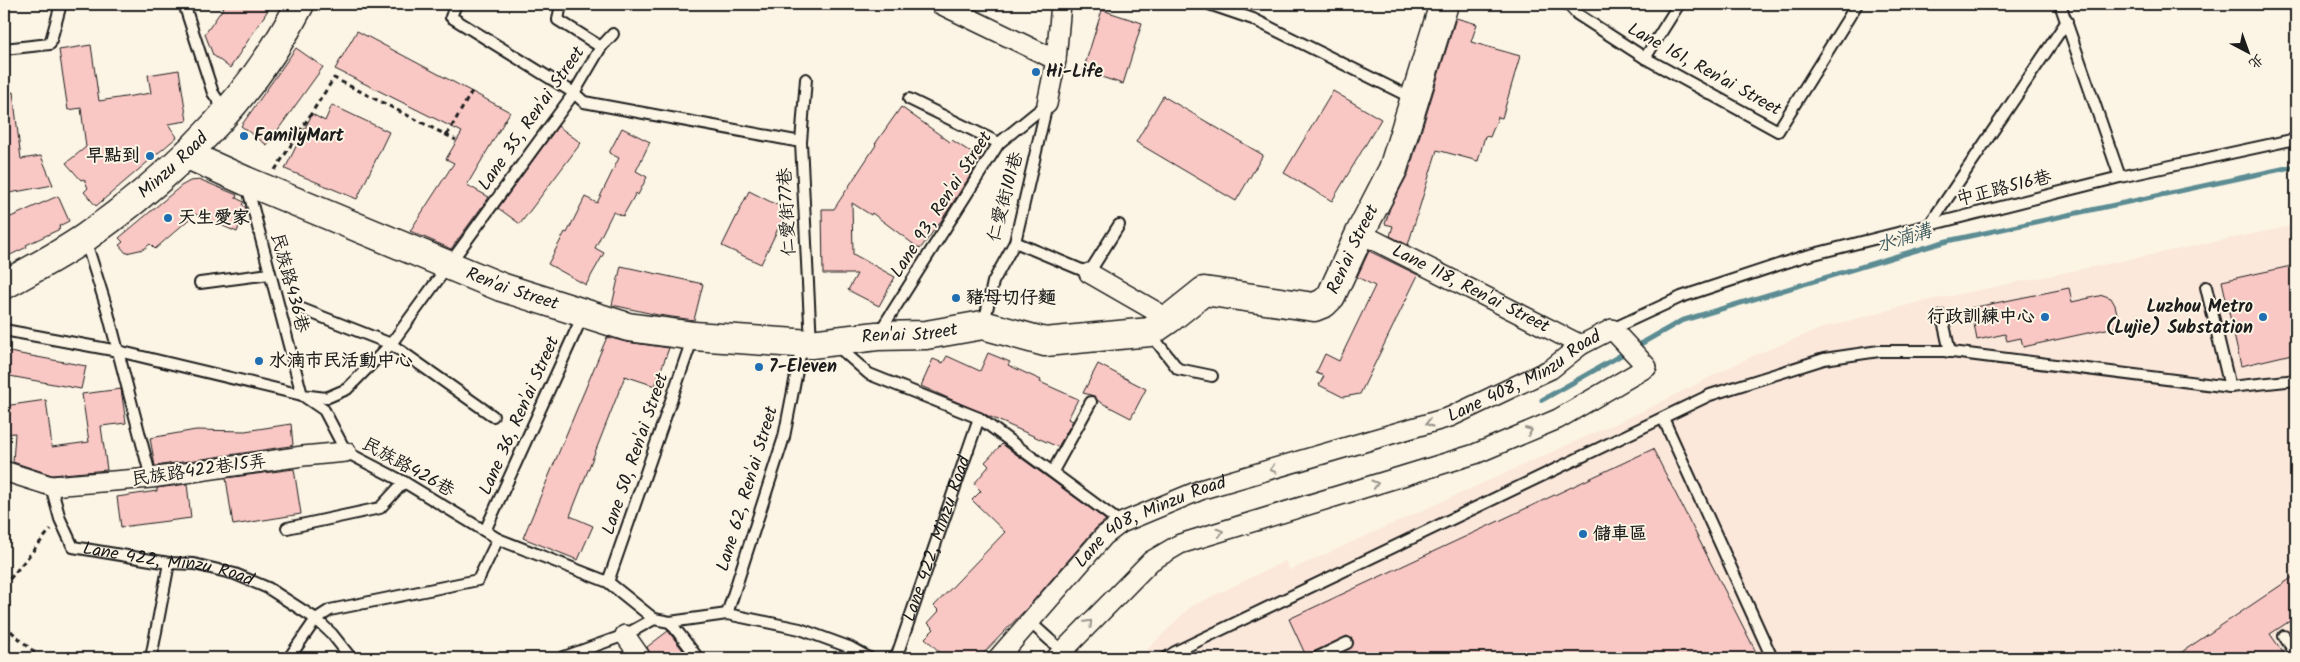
<svg xmlns="http://www.w3.org/2000/svg" width="2300" height="662" font-family="Kalam,'LXGW WenKai TC',sans-serif">
<style>
.built{fill:#fbe8db}
.lines{fill:none;stroke-linecap:round;stroke-linejoin:round}
.stream{stroke:#5c8c93;stroke-width:5}
.building{fill:#f9c8c5;stroke:#1c1c1c}
.lane-casing{stroke:#1c1c1c;stroke-width:14}
.street-casing{stroke:#1c1c1c;stroke-width:22}
.secondary-casing{stroke:#1c1c1c;stroke-width:31}
.path{stroke:#1c1c1c;stroke-width:3;stroke-dasharray:5 4;stroke-linecap:butt}
.lane{stroke:#fcf5e5;stroke-width:10}
.street{stroke:#fcf5e5;stroke-width:19}
.secondary{stroke:#fcf5e5;stroke-width:28}
.oneway{stroke:#97938b}
.poi-dot{fill:#1f6fb2;stroke:#fcf5e5;stroke-width:2}
.labels{text-anchor:middle;dominant-baseline:central;stroke-width:4;stroke-linejoin:round;paint-order:stroke}
.street-label{font-size:18px;fill:#1c1c1c;stroke:#fcf5e5}
.poi-label{font-size:18px;font-weight:bold;fill:#1c1c1c;stroke:#fcf5e5;text-anchor:start}
.water-label{font-size:19px;font-style:italic;fill:#415d61;stroke:#fcf5e5}
</style>
<rect width="100%" height="100%" fill="#fcf5e5"/>
<filter id="ink" filterUnits="userSpaceOnUse"><feTurbulence type="fractalNoise" baseFrequency=".02" numOctaves="2"/><feDisplacementMap in="SourceGraphic" scale="10" xChannelSelector="R" yChannelSelector="G"/><feConvolveMatrix kernelMatrix="1 2 1 2 8 2 1 2 1" color-interpolation-filters="sRGB"/></filter>
<g filter="url(#ink)">
<polygon class="built" points="2296,225 2296,658 1139,658 1190,607 1285,561 1290,570 1645,410 1750,357 1822,328 1911,304"/>
<g class="lines">
<polyline class="stream" points="1542,400 1681,321 1947,241 2296,166"/>
</g>
<g class="building">
<polygon points="226,4 272,4 230,68 213,55 205,34"/>
<polygon points="1102,10 1142,23 1123,84 1083,71"/>
<polygon points="1456,18 1477,24 1471,42 1520,56 1502,118 1498,117 1490,137 1485,136 1478,161 1437,150 1408,245 1390,236 1393,226 1385,224 1390,208 1408,174"/>
<polygon points="357,31 510,112 467,185 489,197 451,249 410,231 454,163 446,159 462,132 335,69"/>
<polygon points="91,45 99,101 151,93 148,75 179,70 187,121 168,124 177,137 96,206 84,192 88,188 84,179 81,180 66,163 86,147 81,108 68,110 59,50"/>
<polygon points="296,48 323,67 267,145 241,126"/>
<polygon points="1333,91 1381,119 1332,201 1284,173"/>
<polygon points="13,92 21,159 41,156 53,185 4,194 4,93"/>
<polygon points="1163,96 1263,155 1236,201 1136,142"/>
<polygon points="332,105 389,132 357,199 285,169 312,114 325,121"/>
<polygon points="901,107 950,142 952,140 981,159 941,221 920,249 872,213 871,215 852,203 853,254 895,277 879,306 848,290 857,274 823,274 822,209 834,209 876,145 875,144"/>
<polygon points="558,126 581,143 520,224 498,208"/>
<polygon points="622,128 650,142 636,171 647,177 638,195 636,193 623,216 613,212 595,248 604,253 586,285 548,264 565,232 567,233 585,197 597,203 619,158 609,153"/>
<polygon points="201,180 237,195 236,198 244,202 242,204 246,208 237,232 195,214 155,249 150,244 144,249 126,253 119,245 123,242 119,238 181,186 190,181"/>
<polygon points="749,191 787,210 761,264 722,246"/>
<polygon points="58,196 69,221 59,226 60,229 26,245 27,247 4,258 4,220"/>
<polygon points="1369,251 1418,275 1360,394 1343,397 1319,385 1324,376 1316,373 1325,354 1339,361 1375,286 1357,277"/>
<polygon points="2296,265 2296,353 2241,366 2222,281"/>
<polygon points="621,266 703,284 694,320 658,315 612,305"/>
<polygon points="2069,288 2072,302 2103,295 2111,298 2115,305 2120,326 2023,347 2021,338 2007,341 2005,334 1977,340 1971,308"/>
<polygon points="607,337 626,342 669,348 655,386 625,376 570,516 593,526 578,560 523,538"/>
<polygon points="4,351 86,366 81,389 4,375"/>
<polygon points="988,353 1010,362 1008,365 1041,380 1040,382 1078,399 1068,419 1073,421 1058,447 921,386 933,359 943,363 947,356 980,371"/>
<polygon points="1098,364 1146,389 1131,418 1098,401 1094,396 1083,393"/>
<polygon points="121,389 126,423 101,426 107,470 52,475 13,462 15,433 4,434 4,406 46,400 52,447 89,442 82,394"/>
<polygon points="291,424 293,445 290,446 155,466 150,438 196,430 245,431"/>
<polygon points="1002,444 1106,520 1096,528 1027,608 979,658 946,658 925,638 934,629 928,623 939,611 934,606 1005,532 972,500 981,491 974,484 989,466 985,462"/>
<polygon points="1653,449 1759,658 1331,658 1352,647 1353,640 1347,636 1313,652 1307,658 1289,619"/>
<polygon points="294,469 301,514 233,525 226,478"/>
<polygon points="187,484 191,518 121,527 117,497 157,491 157,488"/>
<polygon points="2296,575 2296,617 2270,634 2287,658 2173,658"/>
<polygon points="668,631 689,658 652,658 647,647"/>
</g>
<g class="lines">
<g class="lane-casing">
<g id="lane">
<polyline points="184,4 213,93 226,112"/>
<polyline points="456,4 451,17 574,93 584,102 801,142"/>
<polyline points="1209,4 1253,19 1412,98"/>
<polyline points="1568,4 1577,14 1645,58 1778,131 1857,4"/>
<polyline points="2060,4 2120,177"/>
<polyline points="601,47 613,34"/>
<polyline points="4,49 50,44 61,4"/>
<polyline points="1645,58 1679,4"/>
<polyline points="806,79 801,142 811,343"/>
<polyline points="909,99 999,143"/>
<polyline points="247,185 302,395 326,398 347,389 391,344 574,93 601,47 558,20 561,4"/>
<polyline points="1930,224 2067,21"/>
<polyline points="85,239 107,309 151,478"/>
<polyline points="1015,242 1089,273 1119,225"/>
<polyline points="200,283 270,274"/>
<polyline points="2206,287 2230,387"/>
<polyline points="302,309 391,344 493,416"/>
<polyline points="1942,316 1950,352"/>
<polyline points="984,324 993,282 1015,242 1047,104"/>
<polyline points="1612,329 1681,297 1802,257 2120,177 2296,139"/>
<polyline points="4,330 118,351 302,395 324,410 346,452 404,482 498,539 608,582 654,619"/>
<polyline points="879,333 999,143 1047,104"/>
<polyline points="1150,333 1178,369 1212,376"/>
<polyline points="836,345 869,374 979,418 1121,523"/>
<polyline points="1663,418 1772,658"/>
<polyline points="1053,471 1091,402"/>
<path id="s1" d="M51 486 60 519 73 547 169 563 194 564 235 574 268 588 316 619 332 634 351 658"/>
<polyline points="287,528 380,508 404,482"/>
<polyline points="485,531 583,315"/>
<polyline points="608,582 693,337"/>
<polyline points="727,614 784,437 802,345"/>
<polyline points="670,622 698,658"/>
<polyline points="1030,622 1062,651"/>
<polyline points="2284,636 2296,654"/>
<polyline points="291,655 316,619 330,610 478,580 498,539"/>
<polyline points="151,658 169,563"/>
<polyline points="561,658 625,635 654,619 670,622 727,614 800,629 849,647 869,658"/>
<path id="s2" d="M896 658 979 418"/>
<polyline points="1166,658 1175,652 1710,395 1824,359 1879,351 1944,351 2230,387 2296,380"/>
<polyline points="1316,658 1347,643"/>
</g>
</g>
<g class="street-casing">
<g id="street">
<polyline points="940,4 1056,60"/>
<polyline points="1047,104 1056,60 1061,4"/>
<path id="s3" d="M1360 233 1581 345"/>
<polyline points="1089,273 1169,319"/>
<polyline points="4,471 51,486 151,478 303,456 346,452"/>
<polyline points="625,635 641,658"/>
<path id="s4" d="M998 658 1104 536 1121 523 1203 489 1450 417 1551 369 1581 345 1612 329 1647 367 1558 419 1475 454 1180 544 1151 561 1056 658"/>
</g>
</g>
<g class="secondary-casing">
<g id="secondary">
<path id="s5" d="M188 155 246 181 501 287 628 327 694 336 811 344 877 336 926 335 983 325 1045 342 1150 332 1169 319 1204 291 1314 307 1324 303 1331 296 1360 233 1393 169 1444 4"/>
<path id="s6" d="M4 285C31 270 60 255 86 237 172 176 252 99 300 4"/>
</g>
</g>
<g class="path">
<polyline points="447,135 472,91"/>
<polyline points="275,170 334,78 456,140"/>
<polyline points="4,586 51,529"/>
<polyline points="4,625 41,658"/>
</g>
<use href="#lane" class="lane"/>
<use href="#street" class="street"/>
<use href="#secondary" class="secondary"/>
</g>
<defs><path id="oneway-chevron" d="M-2-3.5L2.5 0L-2 3.5" fill="none" stroke-width="1.6" stroke-linecap="round" stroke-linejoin="round" transform="scale(1.25)"/></defs>
<g class="oneway">
<use href="#oneway-chevron" transform="translate(1429 423) rotate(164)"/>
<use href="#oneway-chevron" transform="translate(1529 431) rotate(-23)"/>
<use href="#oneway-chevron" transform="translate(1273 469) rotate(164)"/>
<use href="#oneway-chevron" transform="translate(1375 484) rotate(-17)"/>
<use href="#oneway-chevron" transform="translate(1220 532) rotate(-17)"/>
<use href="#oneway-chevron" transform="translate(1089 623) rotate(-46)"/>
</g>
</g>
<g class="poi-dot">
<circle cx="1036" cy="72" r="5"/>
<circle cx="244" cy="136" r="5"/>
<circle cx="150" cy="156" r="5"/>
<circle cx="168" cy="218" r="5"/>
<circle cx="956" cy="298" r="5"/>
<circle cx="2045" cy="317" r="5"/>
<circle cx="2263" cy="317" r="5"/>
<circle cx="259" cy="361" r="5"/>
<circle cx="759" cy="367" r="5"/>
<circle cx="1583" cy="534" r="5"/>
</g>
<g class="labels">
<g class="street-label">
<text transform="translate(1704 70) rotate(29)">Lane 161, Ren'ai Street</text>
<text transform="translate(532 119) rotate(-55)">Lane 35, Ren'ai Street</text>
<text stroke="none"><textPath href="#s6" startOffset="208">Minzu Road</textPath></text>
<text transform="translate(2004 189) rotate(-14)">中正路516巷</text>
<text transform="translate(1006 197) rotate(-75)">仁愛街101巷</text>
<text transform="translate(942 205) rotate(-57)">Lane 93, Ren'ai Street</text>
<text transform="translate(788 212) rotate(-93)">仁愛街77巷</text>
<text stroke="none"><textPath href="#s5" startOffset="1251">Ren'ai Street</textPath></text>
<text transform="translate(289 283) rotate(75)">民族路436巷</text>
<text stroke="none"><textPath href="#s5" startOffset="351">Ren'ai Street</textPath></text>
<text stroke="none"><textPath href="#s3" startOffset="124">Lane 118, Ren'ai Street</textPath></text>
<text stroke="none"><textPath href="#s5" startOffset="756">Ren'ai Street</textPath></text>
<text stroke="none"><textPath href="#s4" startOffset="614">Lane 408, Minzu Road</textPath></text>
<text transform="translate(520 416) rotate(-66)">Lane 36, Ren'ai Street</text>
<text transform="translate(636 454) rotate(-71)">Lane 50, Ren'ai Street</text>
<text transform="translate(408 468) rotate(29)">民族路426巷</text>
<text transform="translate(199 471) rotate(-8)">民族路422巷15弄</text>
<text transform="translate(748 489) rotate(-73)">Lane 62, Ren'ai Street</text>
<text stroke="none"><textPath href="#s4" startOffset="209">Lane 408, Minzu Road</textPath></text>
<text stroke="none"><textPath href="#s2" startOffset="126">Lane 422, Minzu Road</textPath></text>
<text stroke="none"><textPath href="#s1" startOffset="162">Lane 422, Minzu Road</textPath></text>
</g>
<g class="poi-label">
<text x="1046" y="72">Hi-Life</text>
<text x="254" y="136">FamilyMart</text>
<text x="140" y="156" text-anchor="end">早點到</text>
<text x="178" y="218">天生愛家</text>
<text x="966" y="298">豬母切仔麵</text>
<text x="2253" y="307" text-anchor="end">Luzhou Metro<tspan x="2253" dy="21">(Lujie) Substation</tspan></text>
<text x="2035" y="317" text-anchor="end">行政訓練中心</text>
<text x="269" y="361">水湳市民活動中心</text>
<text x="769" y="367">7-Eleven</text>
<text x="1593" y="534">儲車區</text>
</g>
<g class="water-label">
<text transform="translate(1904 239) rotate(-17)">水湳溝</text>
</g>
</g>
<rect width="2300" height="662" fill="none" stroke="#fcf5e5" stroke-width="20"/>
<rect x="10" y="10" width="2280" height="642" fill="none" stroke="#1c1c1c" stroke-width="2" filter="url(#ink)"/>
<g transform="translate(2248 52) rotate(139)" stroke="#fcf5e5" stroke-width="4" paint-order="stroke">
<path d="M0-4L9 19L0 12L-9 19Z" fill="#1c1c1c"/>
<text y="-8" font-size="14" font-weight="bold" text-anchor="middle" fill="#1c1c1c">北</text>
</g>
</svg>
